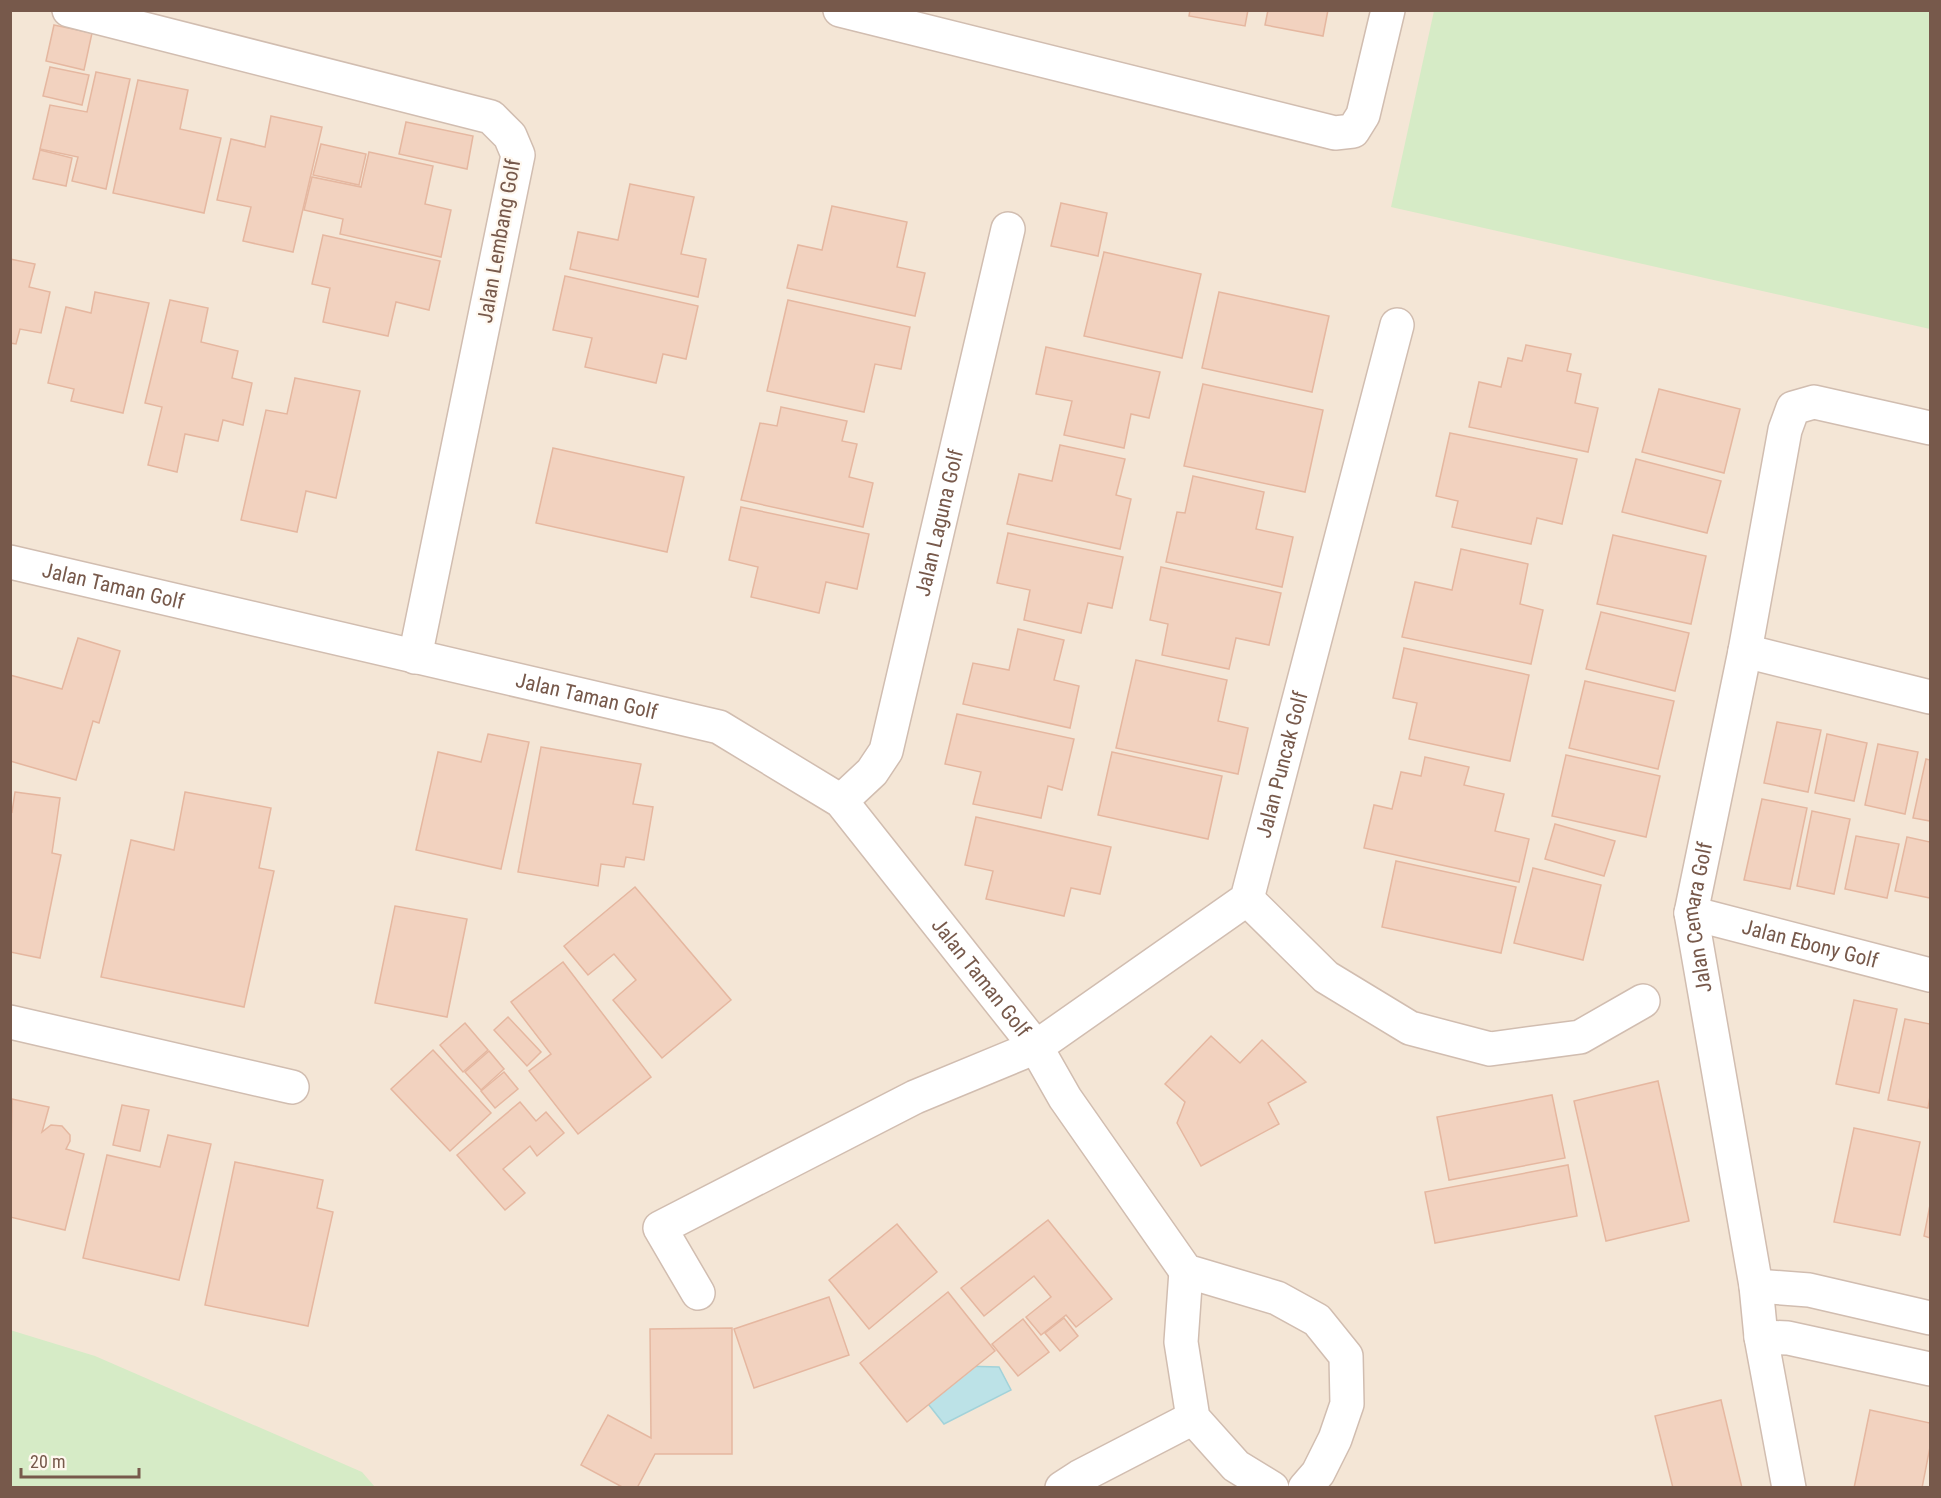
<svg xmlns="http://www.w3.org/2000/svg" width="1941" height="1498" font-family="'Roboto Condensed',sans-serif">
<style>
.residential{fill:#f4e6d6}
.green{fill:#d6ebc6}
.water{fill:#bce2e7;stroke:#a2d2d9;stroke-width:1.5}
.building{fill:#f2d2bf;stroke:#e5b7a0;stroke-width:1.5}
.lines{fill:none;stroke-linecap:round;stroke-linejoin:round}
.street-casing{stroke:#d1bdb0;stroke-width:36}
.street{stroke:#fff;stroke-width:33}
.labels{text-anchor:middle;dominant-baseline:central;stroke-width:4.5;stroke-linejoin:round;paint-order:stroke}
.street-label{font-size:21px;fill:#77594b;stroke:#fff8ef}
</style>
<rect width="100%" height="100%" fill="#fdf4e8"/>
<polygon class="residential" points="10,11 1930,11 1930,1487 11,1487"/>
<g class="green">
<polygon points="1434,11 1930,11 1930,329 1391,207"/>
<polygon points="10,1330 95,1356 362,1472 375,1487 11,1487"/>
</g>
<polygon class="water" points="960,1366 999,1367 1011,1390 944,1424 929,1405 934,1384"/>
<g class="building">
<polygon points="1190,10 1248,10 1245,26 1189,16"/>
<polygon points="1268,10 1328,10 1323,36 1265,25"/>
<polygon points="54,25 92,33 84,70 46,61"/>
<polygon points="50,67 89,75 82,105 43,96"/>
<polygon points="96,72 130,79 106,189 72,181 78,157 40,149 50,105 87,112"/>
<polygon points="138,80 188,90 180,129 221,138 204,213 113,193"/>
<polygon points="271,116 322,127 293,252 243,241 251,207 217,200 231,139 265,147"/>
<polygon points="406,122 473,136 467,169 399,154"/>
<polygon points="321,144 366,154 359,185 313,175"/>
<polygon points="40,150 72,158 66,186 33,179"/>
<polygon points="369,152 433,166 425,204 451,210 441,257 340,234 343,219 304,210 312,177 361,187"/>
<polygon points="630,184 694,197 681,254 706,259 698,297 570,269 578,232 618,240"/>
<polygon points="1061,203 1107,213 1098,256 1051,246"/>
<polygon points="832,206 907,222 897,267 925,273 915,316 787,288 798,245 822,250"/>
<polygon points="323,235 440,261 429,310 396,302 388,336 323,322 330,288 312,284"/>
<polygon points="1104,252 1201,274 1182,358 1084,336"/>
<polygon points="10,259 35,264 29,287 50,292 41,333 20,329 16,344 10,343"/>
<polygon points="565,276 698,306 686,359 663,354 656,383 585,367 592,338 553,330"/>
<polygon points="95,292 149,303 123,413 71,401 74,389 48,383 66,307 91,313"/>
<polygon points="1219,292 1329,316 1312,392 1202,368"/>
<polygon points="170,300 208,308 201,342 238,351 232,378 252,383 243,425 223,420 218,441 185,434 177,472 148,465 162,407 145,403"/>
<polygon points="788,300 910,327 901,369 875,364 864,412 767,391"/>
<polygon points="1526,345 1571,354 1567,371 1581,374 1575,403 1598,408 1588,452 1469,427 1479,382 1501,387 1508,358 1522,361"/>
<polygon points="1046,347 1160,372 1149,418 1131,414 1124,448 1064,435 1072,401 1036,394"/>
<polygon points="295,378 360,391 336,498 306,491 297,532 241,520 266,410 287,414"/>
<polygon points="1203,384 1323,410 1305,492 1184,466"/>
<polygon points="1659,389 1740,409 1724,473 1642,452"/>
<polygon points="781,407 847,421 842,441 857,444 849,477 873,483 863,527 741,500 760,423 777,426"/>
<polygon points="1450,433 1577,459 1562,524 1537,518 1531,544 1452,527 1458,501 1436,496"/>
<polygon points="1060,445 1125,459 1116,495 1131,499 1120,549 1007,524 1019,474 1052,481"/>
<polygon points="553,448 684,477 667,552 536,523"/>
<polygon points="1636,459 1721,481 1707,533 1622,512"/>
<polygon points="1193,476 1264,492 1256,529 1293,537 1282,587 1166,562 1177,512 1185,513"/>
<polygon points="741,507 869,534 857,589 826,582 819,613 751,597 758,567 729,560"/>
<polygon points="1008,533 1123,557 1112,608 1088,603 1081,633 1024,620 1030,590 997,583"/>
<polygon points="1613,535 1706,556 1691,624 1597,604"/>
<polygon points="1461,549 1528,564 1520,604 1543,610 1531,664 1402,637 1415,582 1452,590"/>
<polygon points="1161,567 1281,593 1269,645 1236,638 1229,669 1162,655 1168,624 1150,620"/>
<polygon points="1601,612 1689,633 1675,691 1586,669"/>
<polygon points="1018,629 1064,640 1054,680 1079,686 1070,728 963,704 973,663 1009,670"/>
<polygon points="78,638 120,651 99,723 93,721 76,780 10,761 10,675 62,689"/>
<polygon points="1404,648 1529,675 1510,761 1409,739 1417,703 1393,698"/>
<polygon points="1136,660 1227,680 1218,721 1248,728 1238,774 1116,748"/>
<polygon points="1585,681 1674,701 1658,769 1569,748"/>
<polygon points="957,714 1074,739 1062,790 1048,786 1041,818 973,804 981,772 945,764"/>
<polygon points="1777,722 1821,730 1808,792 1764,783"/>
<polygon points="488,734 529,742 501,869 416,850 438,752 481,762"/>
<polygon points="1827,734 1867,743 1854,801 1815,793"/>
<polygon points="1878,744 1918,752 1905,814 1865,805"/>
<polygon points="541,747 641,764 633,804 653,807 644,860 626,857 624,867 601,864 598,886 518,872"/>
<polygon points="1112,752 1222,776 1208,839 1098,815"/>
<polygon points="1566,755 1660,776 1646,837 1552,816"/>
<polygon points="1425,757 1469,767 1464,785 1504,794 1495,831 1529,839 1519,882 1364,848 1374,805 1392,809 1401,772 1421,776"/>
<polygon points="1926,759 1930,760 1930,821 1913,818"/>
<polygon points="15,792 60,798 52,853 61,855 40,958 10,952 10,811 12,812"/>
<polygon points="185,792 271,808 259,868 274,871 244,1007 101,977 131,840 174,850"/>
<polygon points="1762,799 1807,808 1790,889 1744,880"/>
<polygon points="1812,811 1850,819 1834,894 1797,886"/>
<polygon points="976,817 1111,847 1100,894 1071,888 1064,916 986,899 993,871 965,865"/>
<polygon points="1555,824 1615,841 1604,876 1545,859"/>
<polygon points="1856,836 1899,844 1887,898 1845,889"/>
<polygon points="1907,837 1930,842 1930,898 1895,891"/>
<polygon points="1396,861 1516,887 1501,953 1382,927"/>
<polygon points="1533,868 1601,885 1583,960 1514,943"/>
<polygon points="635,887 731,1000 662,1058 613,1000 636,980 614,954 588,975 564,946"/>
<polygon points="395,906 467,919 447,1017 375,1003"/>
<polygon points="563,962 651,1077 578,1134 529,1071 551,1054 511,1002"/>
<polygon points="1854,1000 1897,1009 1879,1093 1836,1084"/>
<polygon points="508,1017 541,1052 527,1066 494,1030"/>
<polygon points="1905,1019 1930,1024 1930,1096 1928,1108 1888,1100"/>
<polygon points="465,1023 488,1050 463,1072 440,1045"/>
<polygon points="1211,1036 1240,1063 1262,1040 1306,1082 1268,1103 1279,1124 1201,1166 1177,1123 1185,1102 1165,1084"/>
<polygon points="433,1050 491,1113 450,1151 391,1089"/>
<polygon points="489,1051 504,1069 481,1090 465,1072"/>
<polygon points="504,1072 518,1089 495,1108 481,1091"/>
<polygon points="1658,1081 1689,1221 1606,1241 1574,1101"/>
<polygon points="1552,1095 1565,1158 1449,1180 1437,1117"/>
<polygon points="12,1099 49,1107 42,1132 51,1125 62,1126 70,1135 70,1141 66,1149 84,1154 65,1230 10,1217"/>
<polygon points="520,1102 536,1121 546,1112 564,1133 537,1156 530,1146 503,1169 525,1193 505,1210 457,1155"/>
<polygon points="122,1105 149,1110 140,1151 113,1145"/>
<polygon points="1854,1128 1920,1142 1900,1235 1834,1222"/>
<polygon points="168,1135 211,1144 179,1280 83,1258 107,1155 160,1167"/>
<polygon points="235,1162 323,1180 317,1208 333,1212 308,1326 205,1305"/>
<polygon points="1568,1165 1577,1216 1435,1243 1425,1192"/>
<polygon points="1930,1205 1930,1238 1924,1236"/>
<polygon points="1048,1220 1112,1299 1076,1327 1066,1315 1041,1335 1026,1317 1051,1297 1034,1276 984,1316 961,1288"/>
<polygon points="897,1224 937,1272 869,1329 829,1280"/>
<polygon points="948,1292 995,1351 907,1422 860,1363"/>
<polygon points="829,1297 849,1355 754,1388 734,1329"/>
<polygon points="1064,1318 1078,1336 1060,1351 1045,1333"/>
<polygon points="1023,1319 1049,1352 1018,1376 992,1344"/>
<polygon points="732,1328 732,1454 655,1454 637,1488 624,1488 581,1465 608,1415 651,1438 650,1329"/>
<polygon points="1721,1400 1742,1488 1673,1488 1655,1416"/>
<polygon points="1870,1410 1930,1423 1930,1447 1922,1488 1854,1488"/>
</g>
<g class="lines">
<g class="street-casing">
<g id="street">
<polyline points="69,10 491,117 510,136 518,155 415,657"/>
<polyline points="840,10 1335,133 1353,131 1363,115 1388,10"/>
<path id="s1" d="M10 562 719 727 841 801 1036 1047 915 1097 660 1228 698 1293"/>
<polyline points="1745,651 1930,697"/>
<path id="s2" d="M841 801 872 772 886 751 1008 229"/>
<polyline points="1247,899 1326,977 1410,1028 1490,1049 1580,1037 1643,1001"/>
<path id="s3" d="M1691 913 1930 975"/>
<polyline points="10,1022 292,1087"/>
<polyline points="1186,1271 1181,1342 1193,1418 1236,1466 1272,1488"/>
<polyline points="1756,1286 1809,1290 1930,1318"/>
<polyline points="1761,1337 1788,1338 1930,1369"/>
<polyline points="1062,1488 1079,1477 1193,1418"/>
<path id="s4" d="M1305 1488 1318 1473 1335 1439 1347 1404 1346 1356 1317 1320 1277 1298 1186 1271 1065 1098 1036 1047 1247 899 1397 325"/>
<path id="s5" d="M1789 1488 1761 1337 1756 1286 1691 913 1745 651 1785 430 1793 408 1814 402 1930 428"/>
</g>
</g>
<use href="#street" class="street"/>
</g>
<g class="labels">
<g class="street-label">
<text transform="translate(499 241) rotate(-80)">Jalan Lembang Golf</text>
<text stroke="none"><textPath href="#s2" startOffset="302">Jalan Laguna Golf</textPath></text>
<text stroke="none"><textPath href="#s1" startOffset="106">Jalan Taman Golf</textPath></text>
<text stroke="none"><textPath href="#s1" startOffset="592">Jalan Taman Golf</textPath></text>
<text stroke="none"><textPath href="#s4" startOffset="996">Jalan Puncak Golf</textPath></text>
<text stroke="none"><textPath href="#s5" startOffset="579">Jalan Cemara Golf</textPath></text>
<text stroke="none"><textPath href="#s3" startOffset="123">Jalan Ebony Golf</textPath></text>
<text stroke="none"><textPath href="#s1" startOffset="1096">Jalan Taman Golf</textPath></text>
</g>
</g>
<rect width="1941" height="1498" fill="none" stroke="#77594b" stroke-width="24"/>
<path d="M21 1468v9h118v-9" fill="none" stroke="#77594b" stroke-width="3"/>
<text x="30" y="1468" font-size="18" fill="#77594b" stroke="#fff8ef" stroke-width="4.5" paint-order="stroke">20 m</text>
</svg>
